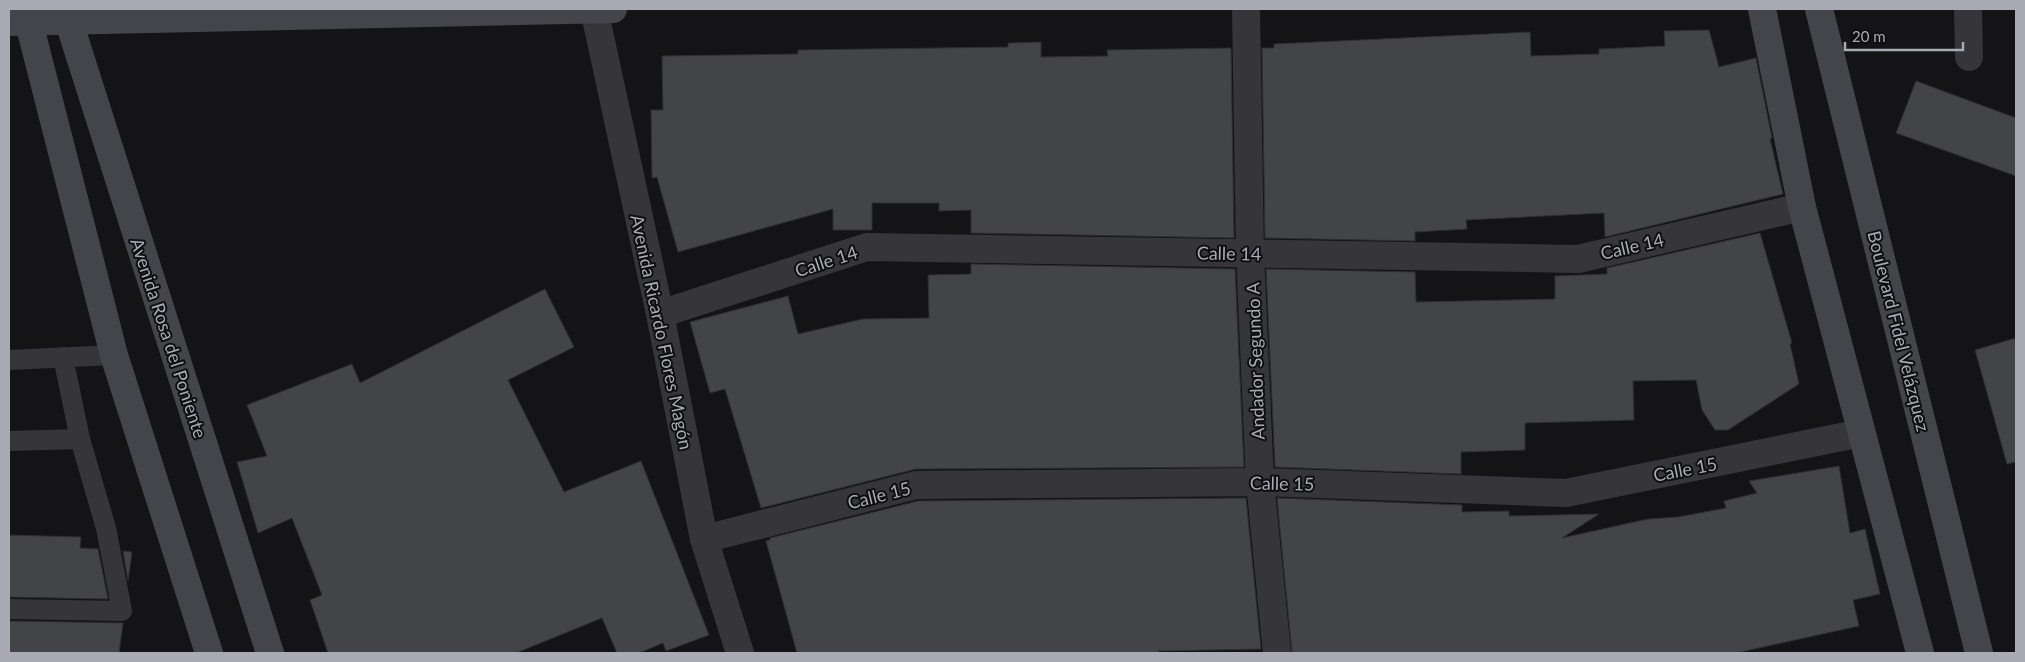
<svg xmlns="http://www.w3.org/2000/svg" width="2025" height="662" font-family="Lato,sans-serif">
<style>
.building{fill:#434448;stroke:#2f2e31}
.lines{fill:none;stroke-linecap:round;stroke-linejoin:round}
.lane{stroke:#36363a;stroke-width:20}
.street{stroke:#36363a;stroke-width:28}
.secondary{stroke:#44454a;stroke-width:28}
.labels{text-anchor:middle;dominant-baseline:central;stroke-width:4;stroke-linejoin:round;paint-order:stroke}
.street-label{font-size:18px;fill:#a8abb4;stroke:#0f0f11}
</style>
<rect width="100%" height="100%" fill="#141416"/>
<g class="building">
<polygon points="1709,30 1719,67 1756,58 1772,138 1770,139 1783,194 1605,237 1604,213 1466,220 1467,229 1415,232 1415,241 1265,238 1262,48 1274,48 1274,44 1530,32 1531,56 1599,54 1599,49 1665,46 1664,31"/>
<polygon points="1041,42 1041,57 1108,56 1107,50 1231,48 1234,238 971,233 971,210 939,211 939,203 872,203 872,230 833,230 833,209 678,252 657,177 652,178 651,110 663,110 662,56 798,54 798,50 1008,47 1008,43"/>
<polygon points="1916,81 2016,118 2016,176 1896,133"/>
<polygon points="1760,233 1792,343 1790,344 1799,384 1728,430 1715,430 1702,410 1696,380 1633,381 1634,420 1525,423 1525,450 1461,452 1461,474 1275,467 1266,269 1415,272 1416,302 1555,299 1555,276 1607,274 1607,268"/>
<polygon points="971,264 1235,269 1244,467 916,469 761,508 725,389 710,393 690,322 788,296 798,334 863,319 929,318 928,275 971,274"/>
<polygon points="545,289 574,347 508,380 564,492 641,461 709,635 666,651 663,643 639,653 617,653 602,618 516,653 328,653 310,600 322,595 292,518 258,533 237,462 267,456 247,405 352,364 360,383"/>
<polygon points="2016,338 2016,462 2007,464 1975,350"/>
<polygon points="1839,466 1850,533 1865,529 1880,594 1853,600 1859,626 1736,653 1292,653 1277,498 1462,505 1462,512 1509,511 1509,516 1599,514 1562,538 1648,519 1678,517 1726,508 1724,501 1757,493 1749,481"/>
<polygon points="1246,498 1261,649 1158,651 1158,653 797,653 766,541 770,540 770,538 918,501"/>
<polygon points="9,535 81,537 80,548 98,549 108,599 9,597"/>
<polygon points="123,551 132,552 128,581"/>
<polygon points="9,621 123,623 119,653 9,653"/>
</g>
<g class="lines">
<g class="lane">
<polyline points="63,357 80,439"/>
<polyline points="9,360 114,355"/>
<polyline points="9,441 80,439 106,528 122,611 9,609"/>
</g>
<g class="street">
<polyline points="594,9 660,314 704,539 740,653"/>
<polyline points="1246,9 1250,254 1260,482 1277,653"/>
<polyline points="1968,9 1969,57"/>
<polyline points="660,314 867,247 1578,259 1802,207"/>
<polyline points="704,539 916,485 1260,482 1566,493 1861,433"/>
</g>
<g class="secondary">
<polyline points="1762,9 1802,207 1920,653"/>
<polyline points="1819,9 1979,653"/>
<polyline points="9,22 613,9"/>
<polyline points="69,22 270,653"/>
<polyline points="29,23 114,355 209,653"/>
</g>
</g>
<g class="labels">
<g class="street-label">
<text transform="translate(1632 246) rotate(-13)">Calle 14</text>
<text transform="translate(1229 253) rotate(1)">Calle 14</text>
<text transform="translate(826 261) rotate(-18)">Calle 14</text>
<text transform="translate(1899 331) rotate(76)">Boulevard Fidel Velázquez</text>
<text transform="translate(662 332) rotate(78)">Avenida Ricardo Flores Magón</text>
<text transform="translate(169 338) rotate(72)">Avenida Rosa del Poniente</text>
<text transform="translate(1255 361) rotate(-92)">Andador Segundo A</text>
<text transform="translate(1685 469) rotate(-11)">Calle 15</text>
<text transform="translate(1282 483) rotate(1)">Calle 15</text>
<text transform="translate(879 495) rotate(-14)">Calle 15</text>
</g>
</g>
<rect width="2025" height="662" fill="none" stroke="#a8abb4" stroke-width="20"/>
<path d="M1845 42v8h118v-8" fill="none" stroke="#a8abb4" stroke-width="2.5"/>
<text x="1852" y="42" font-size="15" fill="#a8abb4" stroke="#0f0f11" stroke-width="4" paint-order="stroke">20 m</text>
</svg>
